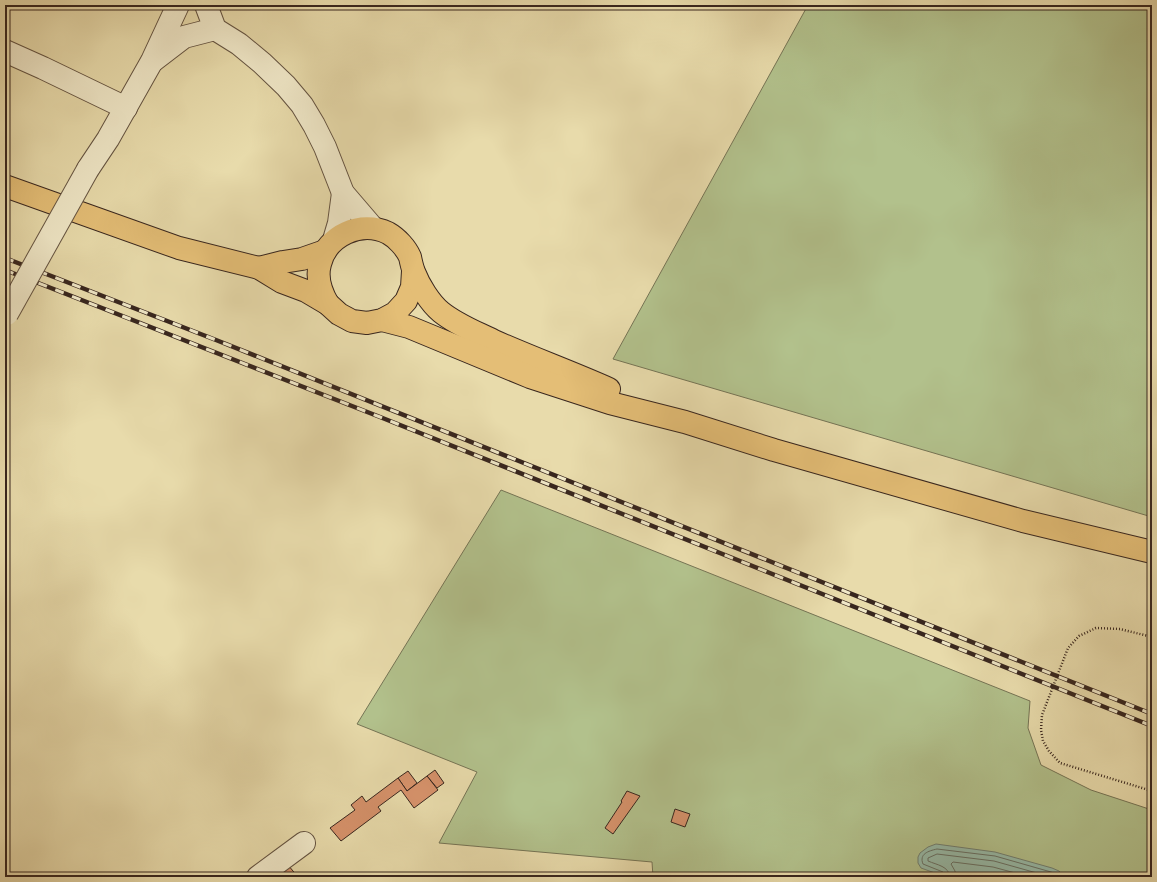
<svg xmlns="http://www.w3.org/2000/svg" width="1157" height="882" font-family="'EB Garamond',serif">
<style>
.green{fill:#b2c18c;stroke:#757455}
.water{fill:#97bba9;stroke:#717f71}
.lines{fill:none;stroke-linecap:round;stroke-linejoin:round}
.shore{stroke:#687064;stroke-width:1}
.building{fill:#d6926b;stroke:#38261e}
.minor-casing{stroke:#645341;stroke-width:24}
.major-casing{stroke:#38261e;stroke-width:24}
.path{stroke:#38261e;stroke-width:2.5;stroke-dasharray:1 2;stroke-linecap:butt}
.minor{stroke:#f0e8c8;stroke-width:22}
.major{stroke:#e4be76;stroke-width:22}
.rail-casing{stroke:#38261e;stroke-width:4.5}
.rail{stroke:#f0e8c8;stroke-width:3;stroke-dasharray:9;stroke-linecap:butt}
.minor-bridge-casing{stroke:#645341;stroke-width:24;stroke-linecap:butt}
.minor-bridge{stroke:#f0e8c8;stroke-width:22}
</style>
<rect width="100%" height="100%" fill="#e8dbab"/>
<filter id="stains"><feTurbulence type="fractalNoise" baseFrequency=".005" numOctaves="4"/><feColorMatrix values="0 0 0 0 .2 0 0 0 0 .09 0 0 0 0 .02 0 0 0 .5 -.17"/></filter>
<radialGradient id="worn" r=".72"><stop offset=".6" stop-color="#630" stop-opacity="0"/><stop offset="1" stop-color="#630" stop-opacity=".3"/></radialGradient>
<g class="green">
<polygon points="808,5 1152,5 1152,517 613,359"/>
<polygon points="501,490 1030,701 1028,728 1041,765 1091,790 1152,810 1152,877 653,877 652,862 439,843 477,772 357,724"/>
</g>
<polygon class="water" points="936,844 995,852 1052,868 1059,871 1065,877 946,877 921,868 918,863 918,857 920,853 928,847"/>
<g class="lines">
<g class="shore">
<path d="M945 877 944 874 943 872 923 864C919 854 928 851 937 849L995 856 1051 872 1056 874 1059 877"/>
<path d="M950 877C949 866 937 865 928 861V858L937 854 994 861 1051 877"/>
<polyline points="956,877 955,871 951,864 953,862 993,867 1030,877"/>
</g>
</g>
<g class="building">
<polygon points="435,770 444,783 437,788 427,776"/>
<polygon points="408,771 417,783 407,791 398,778"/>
<polygon points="427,776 438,790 414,808 401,790 378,807 381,811 341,841 330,828 355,810 351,805 362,796 366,802 398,778 407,791"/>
<polygon points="627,791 640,796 613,834 605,828 622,802 621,801"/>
<polygon points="675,809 690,814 685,827 671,822"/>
<polygon points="288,865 298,877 272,877"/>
</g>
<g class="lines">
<g class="minor-casing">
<g id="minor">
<polyline points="206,5 215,29 239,44 262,63 286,86 302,105 314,125 325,147 343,193 373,228"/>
<polyline points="5,51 43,68 126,108"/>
<polyline points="154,60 184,37 215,29"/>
<polyline points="88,169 108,139 152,61 178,5"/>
<polyline points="334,240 339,223 343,193"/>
<polyline points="258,877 304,843"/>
</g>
</g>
<g class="major-casing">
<g id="major">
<polyline points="5,186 179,248 259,268 282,282 306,291 328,304 339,314 352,321 367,323 382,320 395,313 406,301 412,287 413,271"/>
<polyline points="259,268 283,262 302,259 325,251"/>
<path d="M328 304C321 292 316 278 320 264 327 235 361 220 388 233 397 238 406 248 410 257 411 262 412 267 414 272 419 285 430 303 441 312 457 325 476 332 494 341 532 358 571 372 609 389"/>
<polyline points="382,320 409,327 530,377 610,403 685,422 774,450 1023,521 1152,552"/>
</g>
</g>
<polyline class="path" points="1152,637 1120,629 1096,628 1079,636 1068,648 1042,715 1041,730 1043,741 1049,751 1060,763 1152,791"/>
<use href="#minor" class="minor"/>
<use href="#major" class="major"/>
<g class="rail-casing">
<g id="rail">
<polyline points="5,258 216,340 1152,714"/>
<polyline points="5,270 380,417 1152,726"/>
</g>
</g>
<use href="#rail" class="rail"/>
<g class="minor-bridge-casing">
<polyline id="minor-bridge" points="7,314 88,169"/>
</g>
<use href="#minor-bridge" class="minor-bridge"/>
</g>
<rect width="1157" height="882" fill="none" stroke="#e8dbab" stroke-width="20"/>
<rect x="6" y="6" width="1145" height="870" fill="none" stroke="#38261e" stroke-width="2"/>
<rect x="10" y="10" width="1137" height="862" fill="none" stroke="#38261e"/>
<rect width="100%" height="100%" filter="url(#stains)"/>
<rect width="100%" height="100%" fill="url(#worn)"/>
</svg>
